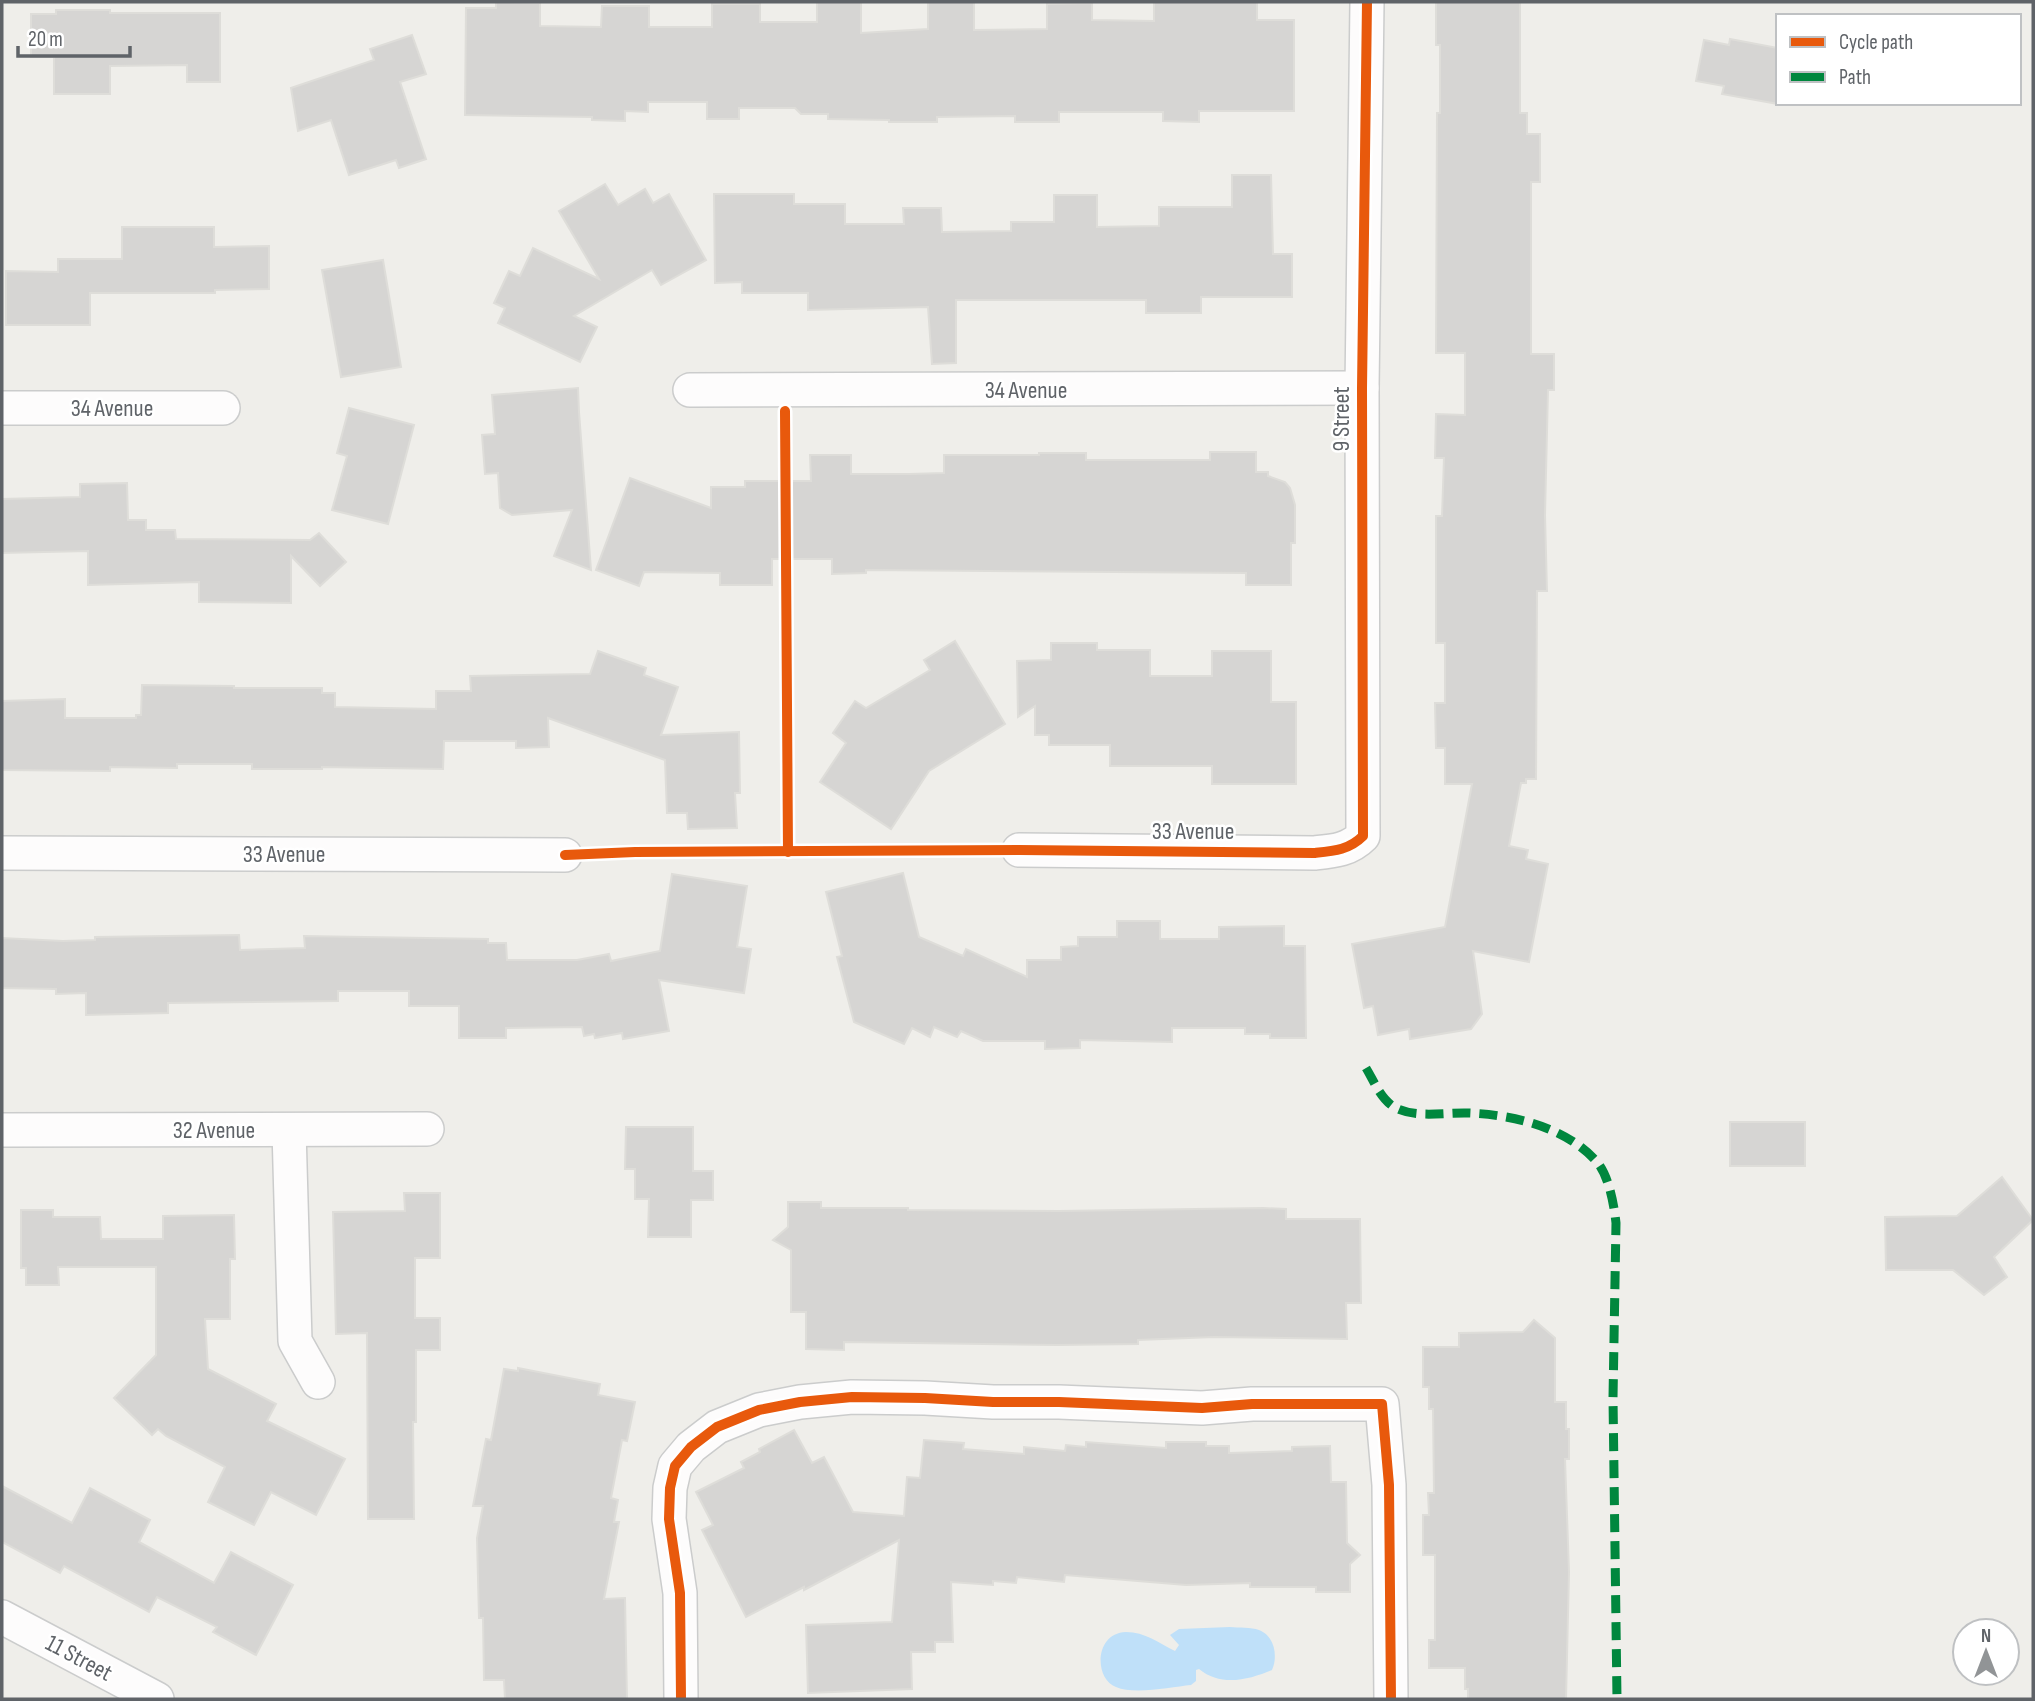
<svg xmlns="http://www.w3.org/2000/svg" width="2035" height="1701" font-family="'Sofia Sans Condensed',sans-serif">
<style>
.water{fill:#bfe0f9}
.building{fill:#d6d5d3;stroke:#deddd9;stroke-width:2}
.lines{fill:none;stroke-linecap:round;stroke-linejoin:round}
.street-casing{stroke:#cbcccc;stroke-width:36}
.street{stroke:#fdfcfc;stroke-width:33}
.quiet{stroke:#00873e;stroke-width:9;stroke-dasharray:18 9;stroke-linecap:butt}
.cycleway-casing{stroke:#fff;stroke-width:15}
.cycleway{stroke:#e8590c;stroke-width:10}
.labels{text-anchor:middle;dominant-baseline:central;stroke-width:5;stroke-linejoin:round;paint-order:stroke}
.street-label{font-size:24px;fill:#5f6368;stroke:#fff}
</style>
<rect width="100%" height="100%" fill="#efeeea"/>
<path class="water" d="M1230 1627C1239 1628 1251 1627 1259 1630 1275 1636 1278 1657 1272 1670 1248 1680 1221 1687 1199 1669L1196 1670V1681L1191 1685C1172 1687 1134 1695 1116 1687 1094 1679 1094 1633 1126 1632 1145 1632 1159 1643 1175 1651L1179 1645 1170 1635 1179 1629Z"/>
<g class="building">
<polygon points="496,2 540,3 540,26 601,27 602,6 649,6 649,27 712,27 712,4 760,4 760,22 817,22 817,2 861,2 861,33 928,29 928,2 974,2 974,30 1047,29 1047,4 1092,3 1092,20 1154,21 1154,2 1257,2 1257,20 1294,20 1294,111 1199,111 1199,122 1163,121 1163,112 1059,112 1059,122 1015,122 1015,116 937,117 937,122 889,122 889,120 828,119 828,114 801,114 795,108 739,108 739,119 707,119 707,102 648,102 648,112 625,111 625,121 592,120 592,117 465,115 466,8 496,8"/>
<polygon points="1436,2 1520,2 1520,113 1527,113 1527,134 1540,134 1540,182 1531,182 1531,354 1554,354 1554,390 1548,390 1545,515 1547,591 1537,591 1536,779 1526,779 1526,783 1521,783 1509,846 1528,850 1526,859 1548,864 1529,962 1473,951 1482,1014 1471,1029 1410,1039 1409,1029 1378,1035 1373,1006 1364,1008 1352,944 1445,927 1472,784 1445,784 1445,748 1436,748 1435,703 1445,703 1445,643 1436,643 1436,516 1442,516 1444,458 1435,458 1436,414 1465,415 1465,353 1436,353 1437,113 1440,113 1440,45 1436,45"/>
<polygon points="56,10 110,10 110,13 220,13 220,82 187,82 187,65 110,66 110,94 54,94 54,57 31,57 31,14 56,14"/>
<polygon points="412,35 426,74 400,82 426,159 399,168 396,160 349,175 331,120 298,131 291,88 374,60 370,49"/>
<polygon points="1730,39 1778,48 1778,104 1722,94 1724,86 1696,81 1704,40 1729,45"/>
<polygon points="1232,175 1271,175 1273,254 1292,254 1292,297 1201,297 1201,313 1146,313 1146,300 956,300 956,363 932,364 928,307 808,310 808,293 742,293 742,282 715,283 714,194 794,194 794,204 845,204 845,224 904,224 903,208 941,208 942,232 1011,231 1011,222 1054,222 1054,195 1097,195 1097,227 1159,226 1159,207 1232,207"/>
<polygon points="605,184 618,205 645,189 653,203 669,194 706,260 661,285 652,270 574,316 597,327 580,362 498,323 505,308 494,303 509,271 520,276 533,248 599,279 559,211"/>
<polygon points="122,227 214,227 214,247 269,246 269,289 215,290 215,293 90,293 90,325 6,325 6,271 58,272 58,259 122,259"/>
<polygon points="383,260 401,367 341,377 322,270"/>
<polygon points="578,388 579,412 591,570 554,556 572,510 512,515 500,508 498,473 485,474 482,435 495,434 492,395"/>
<polygon points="349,408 414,425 388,524 332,510 347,456 337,453"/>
<polygon points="1210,452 1256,452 1256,472 1268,472 1268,476 1285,482 1290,488 1295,505 1295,543 1291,543 1291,585 1246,585 1246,573 866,570 866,573 832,574 832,559 772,559 772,585 720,585 720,573 644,572 639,586 596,570 630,478 711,508 711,487 745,487 745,481 811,481 810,455 851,455 851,474 909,474 944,473 944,455 1039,455 1039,453 1086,453 1086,460 1210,460"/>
<polygon points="127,483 128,520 146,520 146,530 175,530 176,539 310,540 319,533 346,562 320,586 291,556 291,603 199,602 199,582 88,585 88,551 2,553 2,499 80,497 80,484"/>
<polygon points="955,641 1005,724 929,771 891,829 820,782 846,743 833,733 855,701 866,708 930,670 924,660"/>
<polygon points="1051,643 1097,643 1097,650 1150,650 1150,676 1212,676 1212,651 1271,651 1271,702 1296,702 1296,784 1212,784 1212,766 1110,766 1110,745 1049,745 1049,735 1035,735 1035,706 1018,717 1017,661 1051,660"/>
<polygon points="598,651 646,668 644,675 678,687 661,735 739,732 740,793 735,793 737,828 688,829 687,813 667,813 665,760 548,718 549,747 516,748 516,741 444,741 443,769 322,767 322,769 252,769 252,764 177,764 177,768 110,767 110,771 2,770 2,701 65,699 65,718 136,718 136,715 141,715 142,685 234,686 234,688 322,688 322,693 335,693 335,707 436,709 436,691 471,691 470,676 590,674"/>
<polygon points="903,873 919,937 963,956 966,949 1027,977 1027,960 1061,960 1061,947 1078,946 1078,937 1117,937 1117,921 1160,921 1160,939 1219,939 1219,927 1284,926 1284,946 1305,946 1306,1038 1270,1038 1270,1034 1245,1034 1245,1028 1172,1028 1172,1042 1080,1040 1080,1048 1045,1049 1045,1041 983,1041 961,1031 957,1037 934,1027 930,1037 912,1028 904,1044 854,1022 837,957 842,956 826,892"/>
<polygon points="672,874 747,886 737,947 751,949 744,993 659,980 669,1031 623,1039 622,1033 595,1038 594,1034 584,1036 582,1027 506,1028 506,1038 459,1038 459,1006 409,1006 409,991 338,991 338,1001 168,1003 168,1013 86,1015 86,993 56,994 56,989 2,988 2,938 63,941 95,940 95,937 239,935 240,950 305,948 304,936 488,939 488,943 506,943 507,960 577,960 609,954 611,961 660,951"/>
<rect x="1730" y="1122" width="75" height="44"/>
<polygon points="626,1127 693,1127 693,1171 713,1171 713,1200 691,1200 691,1237 648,1237 649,1199 635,1199 635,1169 625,1169"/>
<polygon points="2002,1177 2033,1220 1994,1257 2007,1277 1984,1295 1953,1270 1886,1270 1885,1217 1957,1216"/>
<polygon points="404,1193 440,1193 440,1258 415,1258 415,1318 440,1318 440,1350 416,1350 416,1422 413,1422 414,1519 368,1519 367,1333 336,1334 333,1212 405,1211"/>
<polygon points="788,1202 821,1202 821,1208 908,1208 908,1210 1059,1211 1263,1208 1286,1209 1286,1219 1360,1219 1361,1303 1346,1303 1347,1339 1214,1337 1138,1340 1138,1344 1057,1345 844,1342 844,1350 806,1349 806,1312 791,1312 791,1250 773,1240 788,1227"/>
<polygon points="21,1210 53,1210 53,1217 100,1217 101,1239 163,1239 163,1216 234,1215 235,1259 230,1259 230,1319 205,1319 208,1369 276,1404 267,1421 345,1459 316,1515 271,1492 254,1525 208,1502 225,1467 166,1436 158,1429 152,1435 114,1398 156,1355 156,1267 58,1267 59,1285 26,1285 26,1268 21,1268"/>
<polygon points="1534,1320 1555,1338 1555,1402 1566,1402 1566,1429 1569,1429 1569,1459 1565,1459 1569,1572 1566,1699 1468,1699 1468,1689 1465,1689 1465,1668 1429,1668 1429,1640 1435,1640 1435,1555 1423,1555 1423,1515 1429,1515 1428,1493 1434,1493 1433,1409 1429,1409 1429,1387 1423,1387 1423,1347 1459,1347 1459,1333 1523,1332"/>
<polygon points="518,1368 600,1384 598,1395 635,1402 627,1441 622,1440 611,1498 618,1500 614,1522 619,1522 604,1599 625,1598 627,1699 505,1699 504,1680 484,1680 483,1618 479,1618 477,1538 483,1506 473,1506 486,1439 491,1440 504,1369 518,1371"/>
<polygon points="794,1430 812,1463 824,1457 853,1512 904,1516 907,1477 920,1478 924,1440 964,1443 963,1449 1024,1454 1024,1447 1065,1451 1066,1445 1086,1447 1086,1442 1166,1448 1166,1442 1206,1442 1206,1446 1229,1446 1229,1453 1292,1451 1292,1447 1330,1446 1331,1482 1346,1482 1347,1543 1360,1555 1350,1564 1350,1592 1316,1592 1316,1587 1250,1587 1250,1583 1186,1585 1065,1575 1064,1582 1017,1577 1016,1583 993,1581 993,1585 951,1582 953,1642 935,1642 935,1652 911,1652 912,1689 808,1693 806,1625 892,1622 899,1540 804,1590 804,1587 746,1617 702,1530 713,1525 696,1492 744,1468 741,1462 760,1452 759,1449"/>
<polygon points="2,1486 72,1523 90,1488 150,1520 139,1542 214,1583 231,1552 293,1585 256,1655 213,1632 217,1627 157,1597 149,1612 64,1566 60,1573 2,1542"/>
</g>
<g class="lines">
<g class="street-casing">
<g id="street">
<polyline points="690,390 1362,388"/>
<polyline points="2,408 223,408"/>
<path d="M1019 850 1314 853C1334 851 1349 850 1363 836L1362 388 1367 2"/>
<polyline points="2,853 565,855"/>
<polyline points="2,1130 427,1129"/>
<polyline points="289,1130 295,1341 318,1382"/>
<polyline points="2,1617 157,1699"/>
<polyline points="681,1699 680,1593 669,1519 670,1488 675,1466 691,1447 717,1427 759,1410 800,1402 852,1397 925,1398 993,1402 1059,1402 1202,1408 1252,1404 1382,1404 1389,1485 1391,1699"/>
</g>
</g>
<use href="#street" class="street"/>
<path class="quiet" d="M1366 1068C1374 1081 1380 1098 1394 1107 1415 1119 1446 1112 1469 1113 1514 1115 1566 1127 1597 1162 1609 1176 1614 1205 1616 1223L1613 1398 1617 1699"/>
<g class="cycleway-casing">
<g id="cycleway">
<polyline points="785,411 788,852"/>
<path d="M565 855 635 852 1019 850 1314 853C1334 851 1349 850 1363 836L1362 388 1367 2"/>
<polyline points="681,1699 680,1593 669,1519 670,1488 675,1466 691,1447 717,1427 759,1410 800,1402 852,1397 925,1398 993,1402 1059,1402 1202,1408 1252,1404 1382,1404 1389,1485 1391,1699"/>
</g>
</g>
<use href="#cycleway" class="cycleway"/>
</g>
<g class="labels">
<g class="street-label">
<text x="1026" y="390">34 Avenue</text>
<text x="112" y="408">34 Avenue</text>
<text transform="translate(1341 419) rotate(-90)">9 Street</text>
<text x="1193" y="831">33 Avenue</text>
<text x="284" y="854">33 Avenue</text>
<text x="214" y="1130">32 Avenue</text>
<text transform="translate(79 1658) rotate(28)">11 Street</text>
</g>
</g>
<rect width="2035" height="1701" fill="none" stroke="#5f6368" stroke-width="7"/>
<rect x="1776" y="14" width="245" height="91" fill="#ffffff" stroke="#bfc1c3" stroke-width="2"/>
<rect x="1790" y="37" width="35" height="10" fill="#e8590c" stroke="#bfc1c3" stroke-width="2"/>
<text x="1839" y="49" font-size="21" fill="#5f6368">Cycle path</text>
<rect x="1790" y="72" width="35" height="10" fill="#00873e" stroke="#bfc1c3" stroke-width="2"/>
<text x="1839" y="84" font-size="21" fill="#5f6368">Path</text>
<g transform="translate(1986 1652)"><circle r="33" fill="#ffffff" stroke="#bfc1c3" stroke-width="2"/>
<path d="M0-5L12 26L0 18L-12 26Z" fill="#919496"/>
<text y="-10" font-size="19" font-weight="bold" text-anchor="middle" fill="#5f6368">N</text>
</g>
<path d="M18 46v10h112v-10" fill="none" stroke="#5f6368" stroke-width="3.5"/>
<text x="28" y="46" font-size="21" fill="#5f6368" stroke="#ffffff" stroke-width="5" paint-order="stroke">20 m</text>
</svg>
